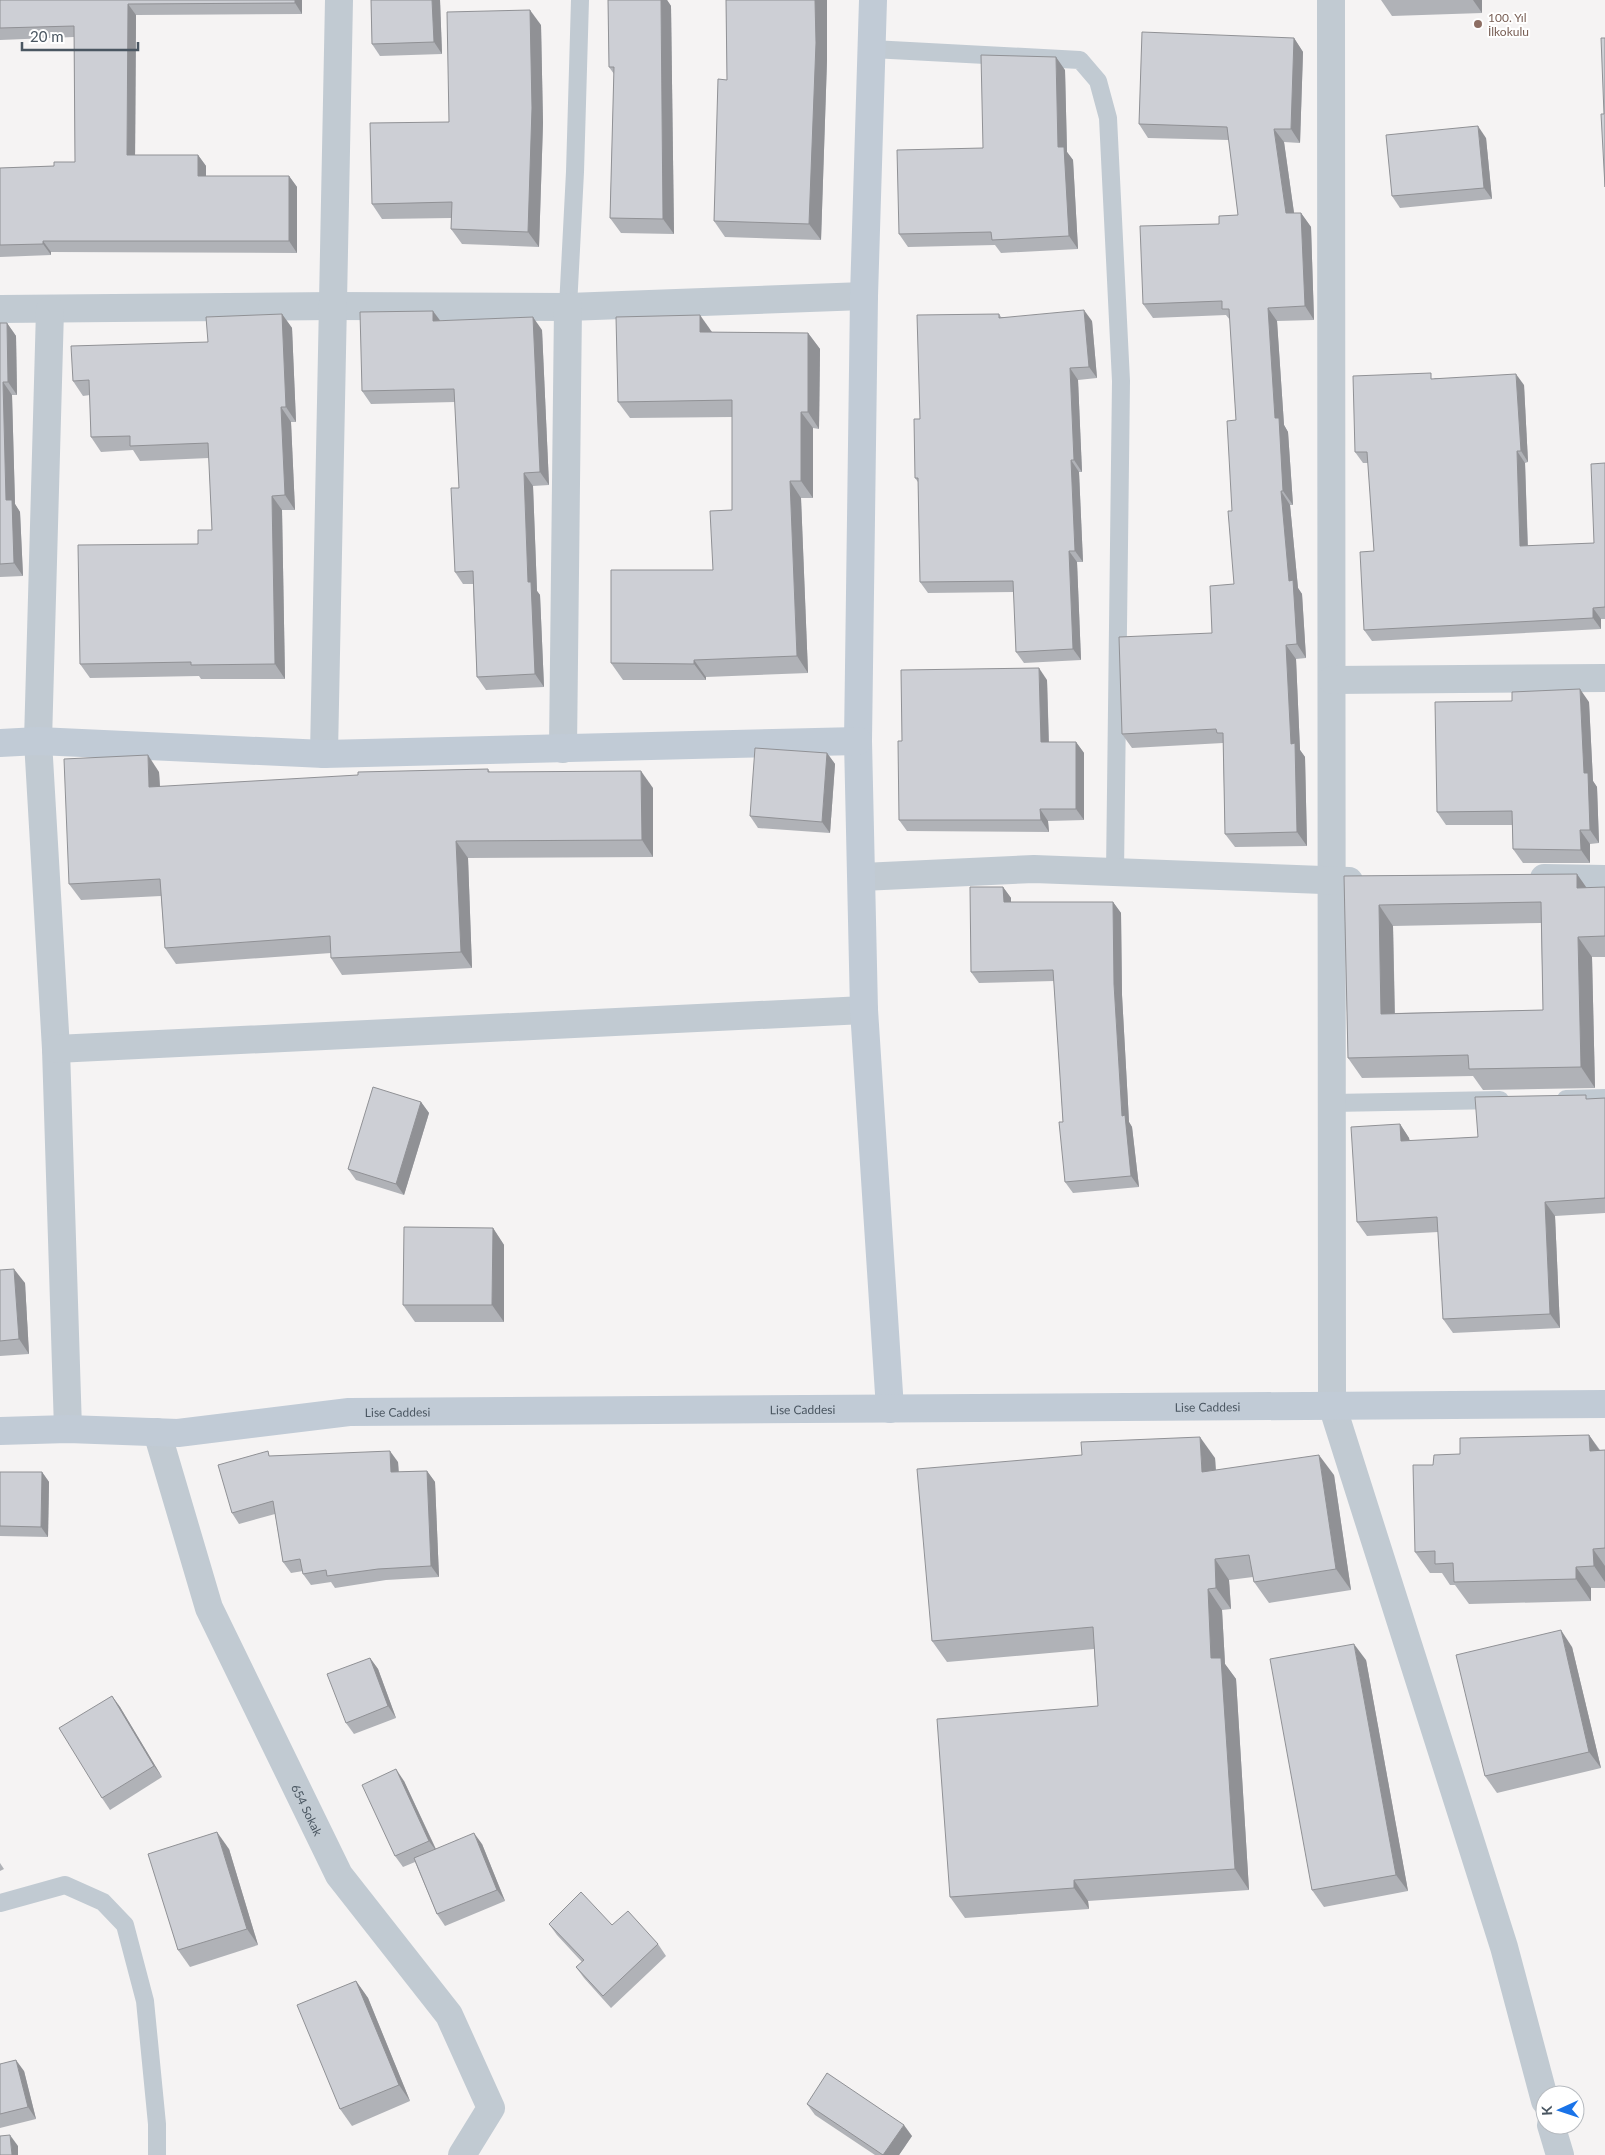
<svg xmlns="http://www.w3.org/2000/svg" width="1605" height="2155" font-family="Lato,sans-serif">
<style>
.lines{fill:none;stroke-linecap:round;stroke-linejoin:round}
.lane{stroke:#c1cad2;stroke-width:18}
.street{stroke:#c1cad2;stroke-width:28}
.secondary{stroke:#c1cbd6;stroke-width:28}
.wall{fill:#b0b2b7;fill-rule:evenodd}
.shaded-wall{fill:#909195}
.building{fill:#cdcfd5;stroke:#909195;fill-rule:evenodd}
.education-dot{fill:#8d6e63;stroke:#fff;stroke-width:2}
.labels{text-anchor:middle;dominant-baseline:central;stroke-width:4;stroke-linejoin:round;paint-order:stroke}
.education-label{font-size:12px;fill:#785e54;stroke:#fff;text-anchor:start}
.street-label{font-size:12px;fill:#4a5661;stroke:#fff}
</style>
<rect width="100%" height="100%" fill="#f5f3f3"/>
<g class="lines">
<g class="lane">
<polyline points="872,49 1080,60 1098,81 1108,118 1121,381 1115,873"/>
<polyline points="568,307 575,172 580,0"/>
<polyline points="1566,1099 1605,1098"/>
<polyline points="1332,1103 1500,1100"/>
<polyline points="0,1903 65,1885 103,1902 125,1925 145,2001 157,2124 157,2155"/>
</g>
<g class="street">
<polyline points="1331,0 1332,1405 1504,1947 1545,2101"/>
<polyline points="0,309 334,306 568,307 864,296"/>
<polyline points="50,310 38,741 56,1049 68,1429"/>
<polyline points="1332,680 1605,678"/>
<polyline points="563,749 568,307"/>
<polyline points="324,754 339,0"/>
<polyline points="862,877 1034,869 1349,881"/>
<polyline points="1544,878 1605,879"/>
<polyline points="56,1049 864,1010"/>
<path id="s1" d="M157 1432 209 1608 339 1875 449 2015 491 2108 462 2155"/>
<polyline points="1551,2125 1560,2155"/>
</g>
<g class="secondary">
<polyline points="873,0 864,296 858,741 864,1010 890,1409"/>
<polyline points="0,743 38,741 324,754 858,741"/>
<path id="s2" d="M0 1431 68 1429 178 1433 349 1412 1605 1404"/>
</g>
</g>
<g class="wall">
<polygon points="0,0 302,0 302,14 136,15 135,155 198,155 206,166 206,176 289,176 297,187 297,253 51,252 51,255 0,257 0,168 54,166 75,162 74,37 0,40"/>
<polygon points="371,0 440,0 442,54 380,56 372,44"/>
<polygon points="608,0 667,0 671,6 674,234 621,233 610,218 614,74 609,67"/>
<polygon points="726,0 827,0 827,60 821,240 725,237 714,221 727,80"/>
<polygon points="1381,0 1482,0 1482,13 1392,16"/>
<polygon points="541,25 543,123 539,247 462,244 451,229 451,218 382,219 372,204"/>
<polygon points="1294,38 1303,52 1300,143 1284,142 1294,213 1301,213 1311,227 1314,320 1277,321 1284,425 1288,432 1293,505 1290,505 1298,588 1302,594 1306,658 1296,659 1300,750 1305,757 1307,846 1235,847 1225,834 1223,743 1132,748 1122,734 1212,633 1234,584 1232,511 1236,420 1230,320 1226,315 1153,318 1143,304 1219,224 1238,215 1229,140 1148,138 1139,124"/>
<polygon points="1065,70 1067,152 1073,160 1078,249 1001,253 995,245 908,247 899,234 983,148"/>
<polygon points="1486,138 1492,199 1400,208 1392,196"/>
<polygon points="282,314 292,328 296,422 291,422 295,510 282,510 285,679 201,679 199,676 90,678 80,664 212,530 209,458 140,461 133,450 101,452 91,437 90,395 83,396 73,381 208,342"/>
<polygon points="999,314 1001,317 1092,321 1097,378 1078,380 1082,472 1079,472 1083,562 1077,562 1081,660 1024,663 1016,652 1014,592 928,593 920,582 918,482 915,478 920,419"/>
<polygon points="440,321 542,330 549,485 533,486 537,591 540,595 544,687 486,690 477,677 473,584 463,584 455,572 459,488 455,402 371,404 362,391"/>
<polygon points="0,323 7,323 16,336 17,395 12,395 15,504 20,512 23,576 0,577"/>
<polygon points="712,332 808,333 820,349 819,429 813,428 813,498 801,498 808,673 706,677 706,680 623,680 611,663 713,570 732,510 732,417 630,418 618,402"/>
<polygon points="1435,378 1524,385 1528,462 1525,463 1528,546 1594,543 1605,463 1605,619 1601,619 1601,629 1372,641 1364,630 1374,551 1368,463 1363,463 1355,452"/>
<polygon points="1047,680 1049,742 1076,742 1084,753 1084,820 1048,821 1049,832 907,831 899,820 902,741"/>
<polygon points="1589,702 1593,781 1597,787 1599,843 1590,844 1590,863 1523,863 1513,849 1512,825 1446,825 1437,812"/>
<polygon points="827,753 835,764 830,833 758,828 750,816"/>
<polygon points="488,769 490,772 653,788 653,857 468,858 472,968 342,975 331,958 331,953 176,964 165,948 161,896 81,900 69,884 159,772 160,787"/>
<path d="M1577 874 1586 888 1605 887V957H1592L1595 1088 1483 1090 1473 1076 1362 1078 1348 1058 1344 876ZM1541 923 1543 1010 1395 1013 1393 926Z"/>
<polygon points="1003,887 1011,898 1011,902 1113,902 1121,913 1122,995 1129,1122 1132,1127 1139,1187 1073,1193 1065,1182 1063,1122 1054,981 979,983 971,972"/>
<polygon points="1605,1098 1605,1213 1555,1216 1560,1328 1453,1333 1443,1319 1438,1232 1367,1236 1357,1222 1400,1124 1409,1138 1410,1141 1478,1137 1589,1099"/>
<polygon points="421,1102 429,1113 404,1195 356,1180 348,1169"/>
<polygon points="493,1228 504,1245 504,1322 415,1322 403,1305"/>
<polygon points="0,1270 25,1283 29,1354 0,1356"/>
<polygon points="1589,1435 1600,1450 1605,1450 1605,1588 1591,1588 1591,1601 1469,1604 1455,1585 1450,1585 1442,1573 1430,1573 1415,1552 1433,1465 1460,1454"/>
<polygon points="271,1456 398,1462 399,1472 427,1471 435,1482 439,1577 386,1580 335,1588 331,1582 311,1585 303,1574 303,1571 291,1573 283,1562 275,1514 239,1524 232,1513"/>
<polygon points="1215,1458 1216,1470 1334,1475 1351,1590 1269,1603 1254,1582 1253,1577 1229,1580 1231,1609 1222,1610 1225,1664 1236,1679 1249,1890 1088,1901 1089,1909 965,1918 950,1897 1098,1706 1094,1649 947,1662 932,1641"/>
<polygon points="0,1472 42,1472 49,1482 48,1537 0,1536"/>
<polygon points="1572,1647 1601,1768 1497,1793 1485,1776"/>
<polygon points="370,1658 378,1669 396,1718 354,1734 346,1723"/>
<polygon points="1366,1660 1408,1891 1324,1907 1312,1890"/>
<polygon points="112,1696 120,1707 162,1777 110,1810 102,1798"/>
<polygon points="404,1781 436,1849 482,1844 505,1901 445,1926 437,1914 415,1862 403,1867 395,1856"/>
<polygon points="229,1849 258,1945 190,1967 178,1950"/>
<polygon points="0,1863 4,1869 0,1871"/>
<polygon points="549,1924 612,1925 658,1944 666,1956 611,2008 584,1978 576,1967 582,1962 557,1935"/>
<polygon points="356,1981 368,1998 410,2101 352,2126 340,2109"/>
<polygon points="0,2064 24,2071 36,2119 0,2128"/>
<polygon points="807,2104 912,2136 899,2155 875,2155 815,2115"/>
</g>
<g class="shaded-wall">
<polygon points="295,0 302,0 302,14 295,3"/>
<polygon points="432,0 440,0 442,54 434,42"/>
<polygon points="661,0 667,0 671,6 674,234 663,219"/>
<polygon points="815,0 827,0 827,60 821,240 809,224"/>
<polygon points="1473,0 1482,0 1482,13"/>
<polygon points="128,4 136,15 135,167 127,155"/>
<polygon points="530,10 541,25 543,123 539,247 528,232"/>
<polygon points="1294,38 1303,52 1300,143 1291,129"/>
<polygon points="1056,57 1065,70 1067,152 1073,160 1078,249 1069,236 1058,147"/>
<polygon points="1478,126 1486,138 1492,199 1484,188"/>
<polygon points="1274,129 1284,142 1296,227 1286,213"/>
<polygon points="198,155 206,166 206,188 198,176"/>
<polygon points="289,176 297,187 297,253 289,241"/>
<polygon points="1301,213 1311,227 1314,320 1305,306"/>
<polygon points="43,241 51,252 51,255 43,244"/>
<polygon points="1268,308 1277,321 1284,425 1288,432 1293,505 1283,491 1275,418"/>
<polygon points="1084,310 1092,321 1097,378 1089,367"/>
<polygon points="433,311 442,323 433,321"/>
<polygon points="282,314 292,328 296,422 286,407"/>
<polygon points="700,315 712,332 700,332"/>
<polygon points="533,317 542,330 549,485 540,472"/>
<polygon points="7,323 16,336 17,395 8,382"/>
<polygon points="808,333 820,349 819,429 808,412"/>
<polygon points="1070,368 1078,380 1082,472 1074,460"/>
<polygon points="1516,374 1524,385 1528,462 1521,451"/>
<polygon points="3,382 12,395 15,504 20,512 23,576 14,563 6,500"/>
<polygon points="281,407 291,422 295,510 285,495"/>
<polygon points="801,412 813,428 813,498 801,481"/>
<polygon points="1517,451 1525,463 1528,558 1520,546"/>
<polygon points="1071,460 1079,472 1083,562 1075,551"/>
<polygon points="524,473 533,486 537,591 540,595 544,687 535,674 528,582"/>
<polygon points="790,481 801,498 808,673 797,656"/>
<polygon points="1281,491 1290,505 1298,588 1302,594 1306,658 1297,644 1289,581"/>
<polygon points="272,496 282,510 285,679 275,664"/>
<polygon points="1069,551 1077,562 1081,660 1073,649"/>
<polygon points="1593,608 1601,619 1601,629 1593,618"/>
<polygon points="1286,645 1296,659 1300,750 1305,757 1307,846 1297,832 1291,744"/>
<polygon points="694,660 706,677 706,680 694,664"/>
<polygon points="1039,668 1047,680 1049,753 1041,742"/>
<polygon points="1580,689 1589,702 1593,781 1597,787 1599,843 1590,830 1584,773"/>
<polygon points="1076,742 1084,753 1084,820 1076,809"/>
<polygon points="827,753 835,764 830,833 822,822"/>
<polygon points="148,755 159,772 161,804 149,787"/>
<polygon points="641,771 653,788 653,857 642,840"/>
<polygon points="1040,809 1048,821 1049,832 1041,820"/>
<polygon points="1580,830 1590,844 1590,863 1581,850"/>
<polygon points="456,841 468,858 472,968 461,952"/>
<polygon points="1577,874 1591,894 1577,888"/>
<polygon points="1003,887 1011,898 1011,913 1004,902"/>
<polygon points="1113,902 1121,913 1122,995 1129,1122 1132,1127 1139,1187 1131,1176 1122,1116 1114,984"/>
<polygon points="1379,905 1393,926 1395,1034 1381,1014"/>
<polygon points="1578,937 1592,957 1595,1088 1581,1067"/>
<polygon points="421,1102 429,1113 404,1195 396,1184"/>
<polygon points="1400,1124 1409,1138 1411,1155 1401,1141"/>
<polygon points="1545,1202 1555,1216 1560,1328 1550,1314"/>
<polygon points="493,1228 504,1245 504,1322 492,1305"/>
<polygon points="14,1269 25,1283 29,1354 19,1339"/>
<polygon points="1589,1435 1604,1457 1590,1451"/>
<polygon points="1200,1437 1215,1458 1217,1493 1202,1472"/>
<polygon points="390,1451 398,1462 399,1483 391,1472"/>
<polygon points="1319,1455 1334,1475 1351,1590 1336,1569"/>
<polygon points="427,1471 435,1482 439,1577 431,1566"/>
<polygon points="42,1472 49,1482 48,1537 41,1527"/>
<polygon points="1593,1549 1605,1566 1605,1582 1594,1566"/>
<polygon points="1215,1559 1229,1580 1231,1609 1216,1588"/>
<polygon points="1576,1567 1591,1588 1591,1601 1576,1579"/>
<polygon points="1208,1589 1222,1610 1225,1664 1236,1679 1249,1890 1235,1869 1211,1658"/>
<polygon points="1561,1630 1572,1647 1601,1768 1589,1752"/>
<polygon points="1354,1644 1366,1660 1408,1891 1396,1875"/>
<polygon points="370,1658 378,1669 396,1718 388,1706"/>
<polygon points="112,1696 120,1707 162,1777 154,1766"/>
<polygon points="396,1769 404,1781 437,1852 429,1841"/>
<polygon points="217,1832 229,1849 258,1945 247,1929"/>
<polygon points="474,1833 482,1844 505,1901 497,1890"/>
<polygon points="1074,1880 1088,1901 1089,1909 1074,1888"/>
<polygon points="356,1981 368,1998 410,2101 399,2085"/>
<polygon points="16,2060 24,2071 36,2119 28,2107"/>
<polygon points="904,2125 912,2136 899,2155 883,2155"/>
<polygon points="10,2135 18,2146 18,2155 12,2155"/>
</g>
<g class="building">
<polygon points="0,0 295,0 295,3 128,4 127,155 198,155 198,176 289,176 289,241 43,241 43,244 0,245 0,168 54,166 54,162 75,162 74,26 0,28"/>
<polygon points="371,0 432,0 434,42 372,44"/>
<polygon points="608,0 661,0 663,219 610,218 614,67 609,67"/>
<polygon points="726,0 815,0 816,43 809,224 714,221 718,79 727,80"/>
<polygon points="530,10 532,108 528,232 451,229 452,202 372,204 370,123 449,122 447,12"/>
<polygon points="1142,32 1294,38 1291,129 1274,129 1286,213 1301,213 1305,306 1268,308 1275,418 1279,418 1283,491 1281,491 1289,581 1293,580 1297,644 1286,645 1291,744 1295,743 1297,832 1225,834 1223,733 1217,733 1216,729 1122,734 1119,637 1212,633 1210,586 1234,584 1228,511 1232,511 1227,421 1236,420 1229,309 1222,309 1222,301 1143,304 1140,226 1219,224 1219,216 1238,215 1227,127 1139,124"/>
<polygon points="1601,38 1605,38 1605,187 1601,114 1604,114"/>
<polygon points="981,55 1056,57 1058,147 1064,147 1069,236 992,240 991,232 899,234 897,150 983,148"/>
<polygon points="1478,126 1484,188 1392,196 1386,135"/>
<polygon points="1084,310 1089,367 1070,368 1074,460 1071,460 1075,551 1069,551 1073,649 1016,652 1013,581 920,582 918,478 915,478 914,419 920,419 917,315 999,314 999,318"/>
<polygon points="433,311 433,321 533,317 540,472 524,473 528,582 531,582 535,674 477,677 473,571 455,572 451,488 459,488 454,389 362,391 360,312"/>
<polygon points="282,314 286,407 281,407 285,495 272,496 275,664 191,665 191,662 80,664 78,545 198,544 198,530 212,530 208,443 130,446 130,436 91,437 89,380 73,381 71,346 208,342 206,317"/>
<polygon points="700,315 700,332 808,333 808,412 801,412 801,481 790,481 797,656 694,660 694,664 611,663 611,570 713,570 710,511 732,510 732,400 618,402 616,317"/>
<polygon points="0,323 7,323 8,382 3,382 6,500 12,500 14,563 0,564"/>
<polygon points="1431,373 1431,379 1516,374 1521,451 1517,451 1520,546 1594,543 1591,464 1605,463 1605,607 1593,608 1593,618 1364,630 1360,552 1374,551 1367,452 1355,452 1353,376"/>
<polygon points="1039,668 1041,742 1076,742 1076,809 1040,809 1041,820 899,820 898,741 902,741 901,670"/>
<polygon points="1580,689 1584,773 1588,773 1590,830 1580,830 1581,850 1513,849 1512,811 1437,812 1435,702 1512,701 1512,692"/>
<polygon points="755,748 827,753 822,822 750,816"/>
<polygon points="148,755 149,787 358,775 358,772 488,769 488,772 641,771 642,840 456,841 461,952 331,958 330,936 165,948 160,879 69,884 64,759"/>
<path d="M1577 874V888L1605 887V936L1578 937 1581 1067 1469 1069 1468 1055 1348 1058 1344 876ZM1541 902 1543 1010 1381 1014 1379 905Z"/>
<polygon points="970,887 1003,887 1004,902 1113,902 1114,984 1122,1116 1125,1115 1131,1176 1065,1182 1059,1122 1063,1122 1053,970 971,972"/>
<polygon points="373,1087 421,1102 396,1184 348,1169"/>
<polygon points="1586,1095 1586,1099 1605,1098 1605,1198 1545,1202 1550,1314 1443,1319 1437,1217 1357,1222 1351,1127 1400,1124 1401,1141 1478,1137 1475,1097"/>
<polygon points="404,1227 493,1228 492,1305 403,1305"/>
<polygon points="14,1269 19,1339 0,1341 0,1270"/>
<polygon points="1589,1435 1590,1451 1605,1450 1605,1548 1593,1549 1594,1566 1576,1567 1576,1579 1454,1582 1453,1563 1435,1564 1435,1551 1415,1552 1413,1465 1433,1465 1434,1455 1460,1454 1460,1438"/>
<polygon points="1200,1437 1202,1472 1319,1455 1336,1569 1254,1582 1249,1555 1215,1559 1216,1588 1208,1589 1211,1658 1221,1658 1235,1869 1074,1880 1074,1888 950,1897 937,1719 1098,1706 1093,1627 932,1641 917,1469 1082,1455 1081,1442"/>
<polygon points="268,1451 269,1456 390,1451 391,1472 427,1471 431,1566 378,1569 327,1576 326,1570 303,1574 300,1559 283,1562 273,1501 232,1513 218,1465"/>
<polygon points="0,1472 42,1472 41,1527 0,1526"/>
<polygon points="1561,1630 1589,1752 1485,1776 1456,1655"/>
<polygon points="1354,1644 1396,1875 1312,1890 1270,1659"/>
<polygon points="370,1658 388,1706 346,1723 327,1674"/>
<polygon points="112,1696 154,1766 102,1798 59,1728"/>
<polygon points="396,1769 429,1841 395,1856 362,1785"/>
<polygon points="217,1832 247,1929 178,1950 148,1854"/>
<polygon points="474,1833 497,1890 437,1914 414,1858"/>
<polygon points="581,1892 612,1925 628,1911 658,1944 603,1996 576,1967 584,1960 549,1924"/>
<polygon points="356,1981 399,2085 340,2109 297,2005"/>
<polygon points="16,2060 28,2107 0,2114 0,2064"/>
<polygon points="827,2073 904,2125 883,2155 807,2104"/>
<polygon points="10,2135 12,2155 0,2155 0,2136"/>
</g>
<circle class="education-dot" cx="1478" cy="24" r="5"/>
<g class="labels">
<g class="education-label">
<text x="1488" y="17">100. Yıl<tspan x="1488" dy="14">İlkokulu</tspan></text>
</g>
<g class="street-label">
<text stroke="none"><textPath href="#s2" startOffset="1209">Lise Caddesi</textPath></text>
<text stroke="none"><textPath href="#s2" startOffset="804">Lise Caddesi</textPath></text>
<text stroke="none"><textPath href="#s2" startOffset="399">Lise Caddesi</textPath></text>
<text stroke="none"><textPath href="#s1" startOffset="408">654 Sokak</textPath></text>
</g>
</g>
<g transform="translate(1560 2110) rotate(267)"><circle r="24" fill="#ffffff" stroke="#b7bbc0"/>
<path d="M0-4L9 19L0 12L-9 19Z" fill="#1a73e8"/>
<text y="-8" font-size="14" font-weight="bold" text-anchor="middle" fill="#4a5661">K</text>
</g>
<path d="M22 42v8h116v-8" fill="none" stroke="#4a5661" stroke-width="2.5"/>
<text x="30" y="42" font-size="15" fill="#4a5661" stroke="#ffffff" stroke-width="4" paint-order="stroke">20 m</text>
</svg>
